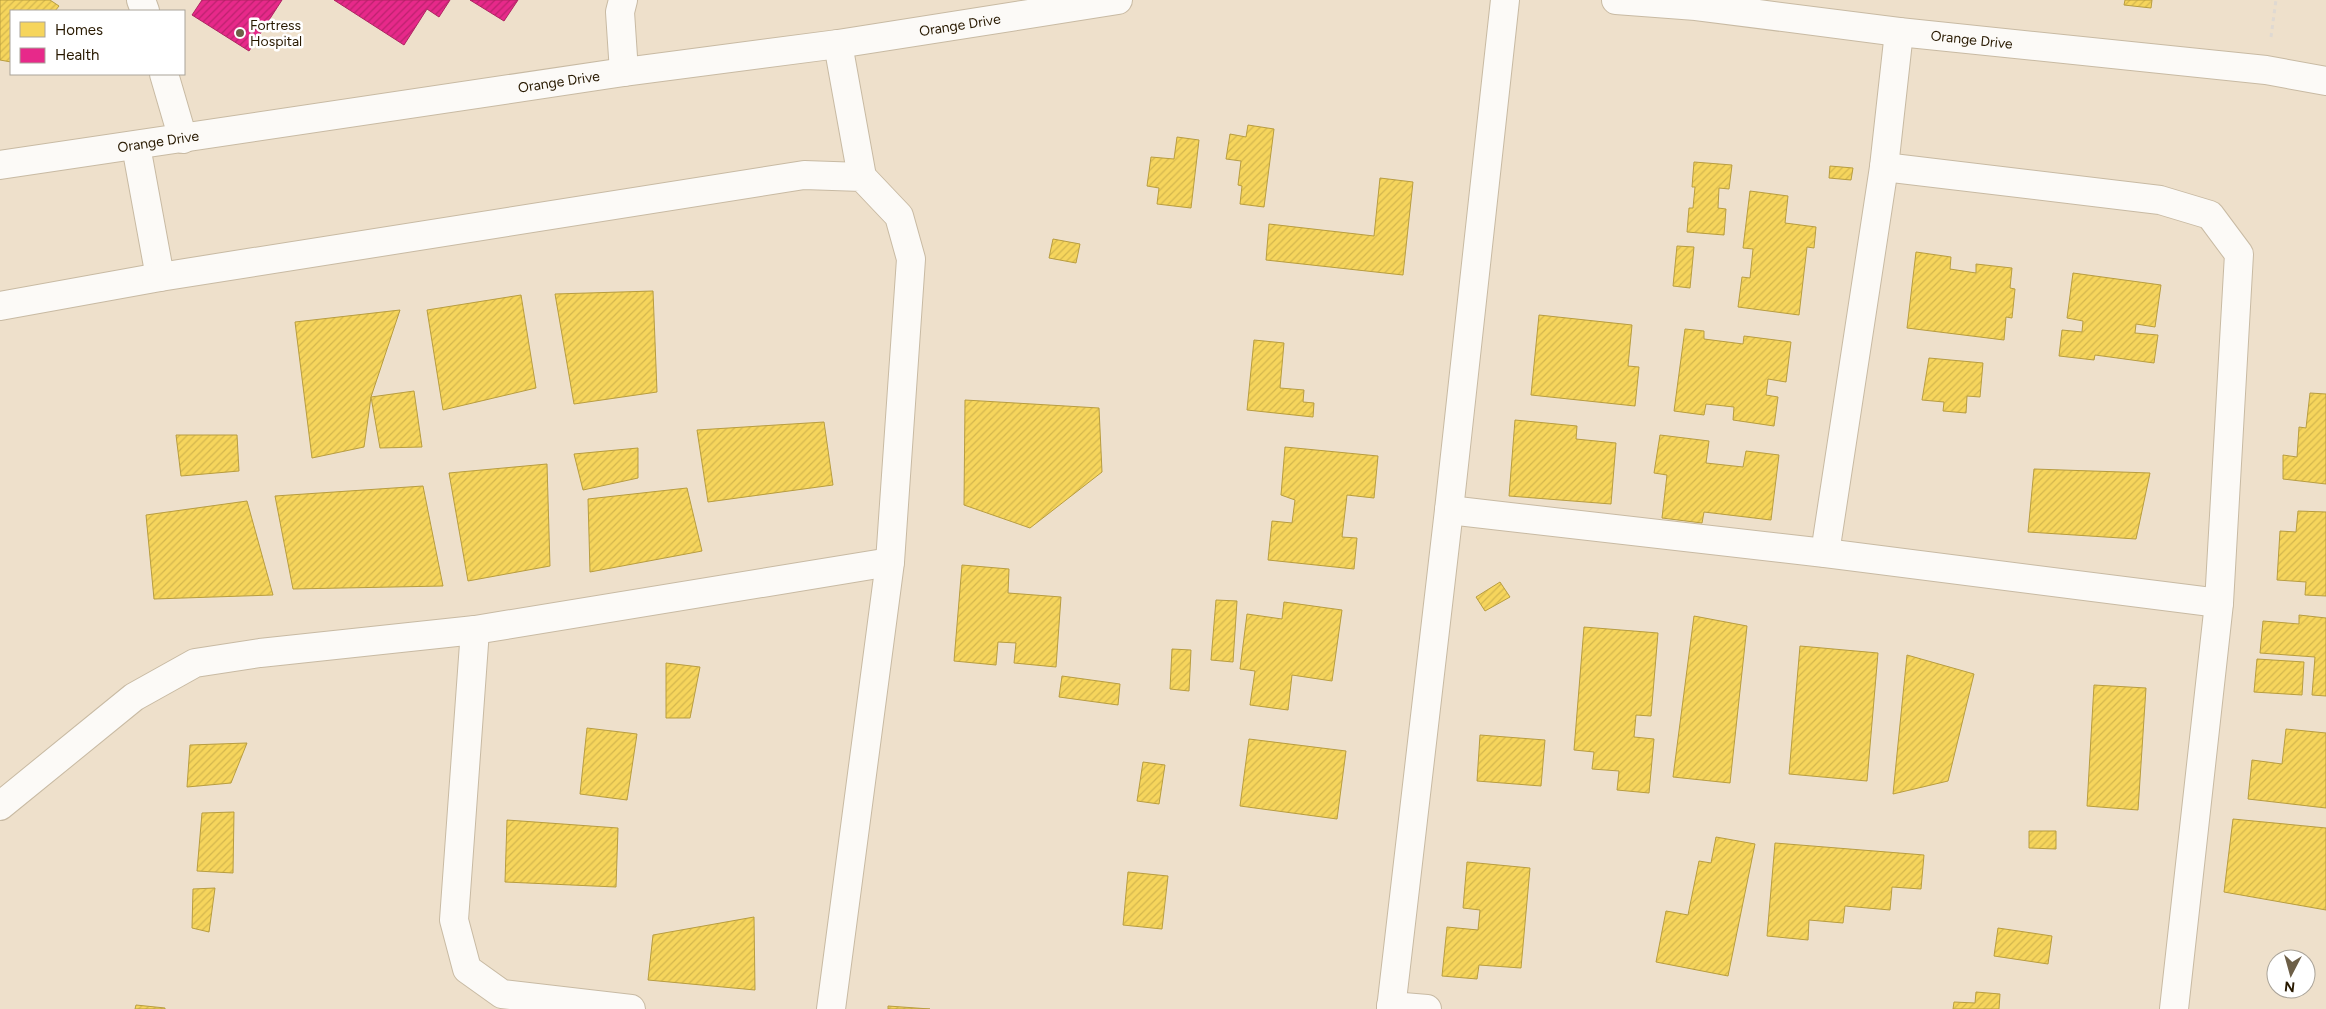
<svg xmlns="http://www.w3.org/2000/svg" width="2326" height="1009" font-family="Figtree,sans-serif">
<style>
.homes{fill:url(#homes-hatch);stroke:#b89d40}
.health{fill:url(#health-hatch);stroke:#ae2461}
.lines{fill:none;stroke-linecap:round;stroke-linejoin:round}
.street-casing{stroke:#c8baa3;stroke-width:30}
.secondary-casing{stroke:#c8baa3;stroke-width:30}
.path{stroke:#dfd9d2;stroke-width:3;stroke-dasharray:4 4;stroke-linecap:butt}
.street{stroke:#fcfaf7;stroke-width:28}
.secondary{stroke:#fcfaf7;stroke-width:28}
.poi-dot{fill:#6d5f47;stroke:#fff;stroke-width:2}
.labels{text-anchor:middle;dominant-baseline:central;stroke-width:5;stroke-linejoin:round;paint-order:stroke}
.poi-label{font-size:14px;fill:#281900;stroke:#fff;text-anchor:start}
.street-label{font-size:14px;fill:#281900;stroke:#fff}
</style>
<defs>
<pattern id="homes-hatch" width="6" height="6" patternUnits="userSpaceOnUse" patternTransform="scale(1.25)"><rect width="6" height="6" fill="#f6d55c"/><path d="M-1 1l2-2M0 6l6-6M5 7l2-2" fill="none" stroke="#d3b64e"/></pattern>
<pattern id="health-hatch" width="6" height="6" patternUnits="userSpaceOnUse" patternTransform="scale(1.25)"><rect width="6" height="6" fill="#e7298a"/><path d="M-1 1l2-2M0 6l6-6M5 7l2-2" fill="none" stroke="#bb226e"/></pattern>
</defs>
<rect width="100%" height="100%" fill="#eee0cb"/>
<g class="homes">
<polygon points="0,0 50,0 59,6 55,11 11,11 11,62 0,60"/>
<polygon points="2125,0 2152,0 2151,8 2124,5"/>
<polygon points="1248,125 1274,129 1264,207 1240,204 1242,186 1238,185 1241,161 1226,159 1230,134 1246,137"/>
<polygon points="1177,137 1199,140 1191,208 1157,204 1159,188 1147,186 1151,157 1174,159"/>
<polygon points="1694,162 1732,165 1729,189 1719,188 1718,208 1726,209 1724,235 1687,232 1689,208 1693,208 1695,187 1692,187"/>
<polygon points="1830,166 1853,168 1851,180 1829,178"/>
<polygon points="1380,178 1413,182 1403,275 1266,260 1269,224 1374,236"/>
<polygon points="1750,191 1788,196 1785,223 1816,227 1814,248 1807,247 1799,315 1738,307 1742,277 1750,278 1753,249 1743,248"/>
<polygon points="1053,239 1080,244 1076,263 1049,258"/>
<polygon points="1677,246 1694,247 1690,288 1673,286"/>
<polygon points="1916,252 1951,257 1950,269 1976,273 1976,264 2012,268 2010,288 2015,289 2012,318 2006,317 2004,340 1907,328"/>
<polygon points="2073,273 2161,285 2155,327 2136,324 2135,333 2158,335 2154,363 2095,355 2094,360 2059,356 2062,330 2082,332 2083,321 2067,318"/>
<polygon points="653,291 657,392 574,404 555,294"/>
<polygon points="521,295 536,388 443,410 427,310"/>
<polygon points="400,310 371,397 364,447 312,458 295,322"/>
<polygon points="1539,315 1632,325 1628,366 1639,367 1635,406 1531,395"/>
<polygon points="1685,329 1704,331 1704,339 1743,344 1744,336 1791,342 1786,382 1768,379 1766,395 1778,397 1774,426 1733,420 1734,407 1706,404 1704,415 1674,411"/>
<polygon points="1254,340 1284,343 1280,388 1304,390 1303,402 1314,403 1313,417 1247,410"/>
<polygon points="1929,358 1983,363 1980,397 1967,396 1966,413 1943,411 1944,402 1922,400"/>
<polygon points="414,391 422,447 380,448 371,397"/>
<polygon points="2310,393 2326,394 2326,484 2283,479 2283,455 2297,457 2299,427 2306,428"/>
<polygon points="965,400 1099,408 1102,472 1030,528 964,505"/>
<polygon points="1515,420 1577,426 1576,439 1616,443 1611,504 1509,496"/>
<polygon points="824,422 833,485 708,502 697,430"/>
<polygon points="176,435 237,435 239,471 181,476"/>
<polygon points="1660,435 1709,441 1706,463 1743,467 1746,451 1779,455 1771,520 1704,512 1702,523 1662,518 1667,475 1654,473"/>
<polygon points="1285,447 1378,456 1374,498 1347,495 1342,537 1357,538 1354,569 1268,560 1272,521 1292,523 1295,500 1281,495"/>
<polygon points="638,448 638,478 583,490 574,454"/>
<polygon points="547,464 550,566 468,581 449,473"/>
<polygon points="2034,469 2150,473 2136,539 2028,532"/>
<polygon points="423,486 443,586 293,589 275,496"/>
<polygon points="687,488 702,551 590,572 588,499"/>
<polygon points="247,501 273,595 154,599 146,515"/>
<polygon points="2298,511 2326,512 2326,596 2305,595 2306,582 2277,580 2280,531 2296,532"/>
<polygon points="962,565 1009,569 1008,593 1061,597 1056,667 1014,663 1016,643 998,642 996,665 954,661"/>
<polygon points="1500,582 1510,597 1485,611 1476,597"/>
<polygon points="1216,600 1237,601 1233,662 1211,660"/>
<polygon points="1284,602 1342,610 1332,681 1292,675 1288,710 1250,705 1255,671 1240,669 1247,614 1282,619"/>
<polygon points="2299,615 2326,618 2326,696 2312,695 2315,657 2260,653 2263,621 2299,624"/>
<polygon points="1694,616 1747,626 1730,783 1673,777"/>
<polygon points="1584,627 1658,633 1651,716 1636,715 1634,737 1654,739 1649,793 1617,790 1619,771 1592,769 1594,752 1574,750"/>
<polygon points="1800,646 1878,653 1867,781 1789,774"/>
<polygon points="1172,649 1191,650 1189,691 1170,689"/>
<polygon points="1907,655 1974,674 1948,781 1893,794"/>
<polygon points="2257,659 2304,662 2302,695 2254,692"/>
<polygon points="666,663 700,667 690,718 666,718"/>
<polygon points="1062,676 1120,684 1118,705 1059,697"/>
<polygon points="2094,685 2146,688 2138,810 2087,806"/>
<polygon points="587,728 637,734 627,800 580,794"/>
<polygon points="2286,729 2326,733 2326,808 2248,799 2252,760 2282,764"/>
<polygon points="1480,735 1545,740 1541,786 1477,781"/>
<polygon points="1249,739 1346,751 1337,819 1240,806"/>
<polygon points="247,743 231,783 187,787 190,745"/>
<polygon points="1143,762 1165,765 1159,804 1137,801"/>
<polygon points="234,812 233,873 197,871 202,813"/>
<polygon points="2233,819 2326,828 2326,910 2224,892"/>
<polygon points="507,820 618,828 616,887 505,882"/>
<polygon points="2029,831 2056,831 2056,849 2029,848"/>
<polygon points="1716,837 1755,844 1728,976 1656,962 1666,911 1688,915 1699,861 1711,863"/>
<polygon points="1775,843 1924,855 1921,889 1892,887 1890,910 1845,906 1843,923 1809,920 1808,940 1767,936"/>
<polygon points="1467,862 1530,868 1521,968 1479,965 1477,979 1442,976 1447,927 1478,930 1480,910 1463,908"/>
<polygon points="1128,872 1168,876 1162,929 1123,925"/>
<polygon points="215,888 209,932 192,928 193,889"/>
<polygon points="754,917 755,990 648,980 653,935"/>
<polygon points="1998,928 2052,936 2048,964 1994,956"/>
<polygon points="1976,992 2000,994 1999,1009 1953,1009 1954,1002 1975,1003"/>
<polygon points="136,1005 165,1008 165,1009 135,1009"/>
<polygon points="888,1006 930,1009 888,1009"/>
</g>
<g class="health">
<polygon points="202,0 282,0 249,51 192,15"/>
<polygon points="334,0 450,0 439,17 427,9 404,45"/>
<polygon points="470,0 518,0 504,21"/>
</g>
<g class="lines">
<g class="street-casing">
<g id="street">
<polyline points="141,0 145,11"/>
<polyline points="623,0 620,12 624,72"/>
<polyline points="838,44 862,177"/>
<polyline points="164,74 183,139"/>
<polyline points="136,146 160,277"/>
<polyline points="1884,167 2160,200 2210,215 2239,254 2219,603 2174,1009"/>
<polyline points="0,306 160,277 804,175 862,177 899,216 911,259 890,562 831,1009"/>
<polyline points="1449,510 1825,553 2219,603"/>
<polyline points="1825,553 1884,167 1899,32"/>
<polyline points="475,630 454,920 467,969 502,994 631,1009"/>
<polyline points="0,806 134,697 195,663 260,653 475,630 890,562"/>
<polyline points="1391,1006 1427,1009"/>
<polyline points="1391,1009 1449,510 1505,0"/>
</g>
</g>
<g class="secondary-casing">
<g id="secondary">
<path id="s1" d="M1616 0 1696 6 1899 32 2266 70 2326 81"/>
<path id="s2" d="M0 165 624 72 838 44 1118 0"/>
</g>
</g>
<polyline class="path" points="2271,37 2276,0"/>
<use href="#street" class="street"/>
<use href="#secondary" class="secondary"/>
</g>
<circle class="poi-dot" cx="240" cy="33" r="5"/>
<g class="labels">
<g class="poi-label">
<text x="250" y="25">Fortress<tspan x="250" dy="16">Hospital</tspan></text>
</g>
<g class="street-label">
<text stroke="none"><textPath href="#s2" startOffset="970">Orange Drive</textPath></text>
<text stroke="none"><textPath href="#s1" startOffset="358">Orange Drive</textPath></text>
<text stroke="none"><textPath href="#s2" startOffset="565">Orange Drive</textPath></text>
<text stroke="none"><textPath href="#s2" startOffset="160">Orange Drive</textPath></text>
</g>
</g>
<rect x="10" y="10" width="175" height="65" fill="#ffffff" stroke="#a9a399"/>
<rect x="20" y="22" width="25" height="15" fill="#f6d55c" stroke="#a9a399"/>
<text x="55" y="35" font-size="15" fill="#281900">Homes</text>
<rect x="20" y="48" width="25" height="15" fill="#e7298a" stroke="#a9a399"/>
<text x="55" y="60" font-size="15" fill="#281900">Health</text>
<g transform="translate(2291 974) rotate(186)"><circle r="24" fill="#ffffff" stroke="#a9a399"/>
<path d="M0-4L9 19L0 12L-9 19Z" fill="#6d5f47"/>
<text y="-8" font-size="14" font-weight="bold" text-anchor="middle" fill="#281900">N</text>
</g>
</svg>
